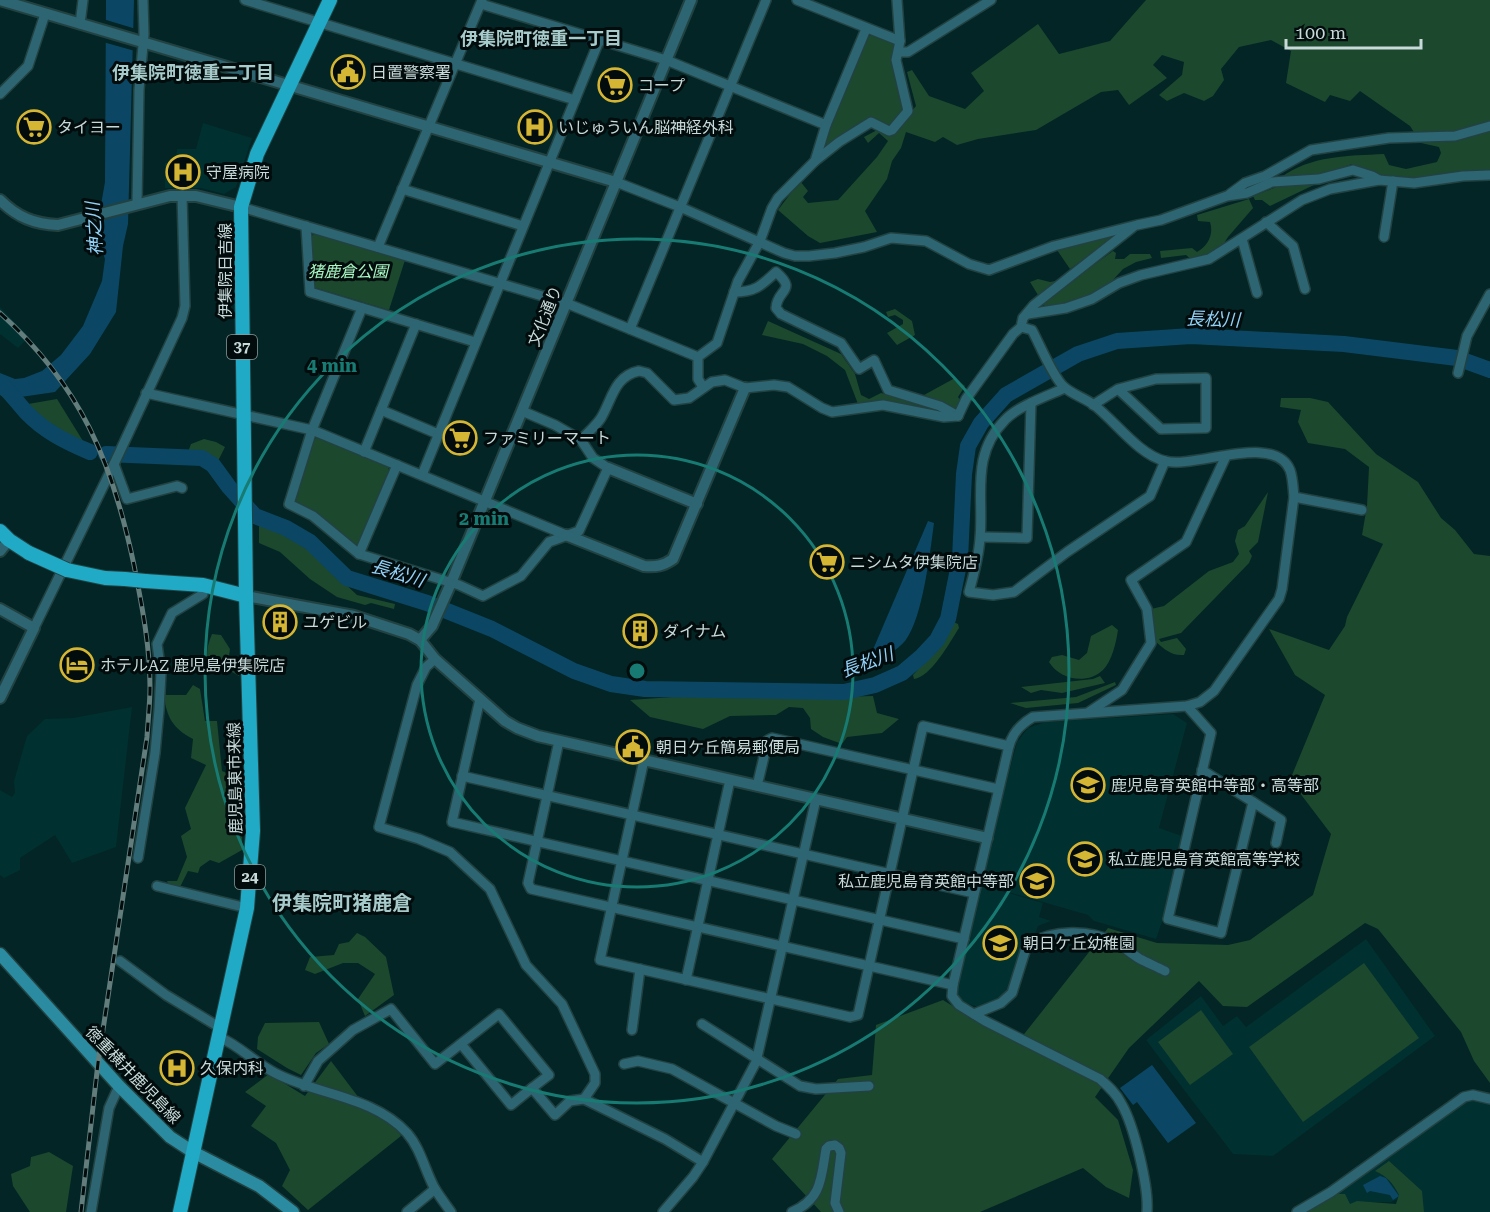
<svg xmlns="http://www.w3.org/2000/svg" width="1490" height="1212" font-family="'Roboto Serif','Noto Sans JP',serif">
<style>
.built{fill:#003030}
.green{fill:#1c482e}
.water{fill:#0b4764}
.pier{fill:#032525}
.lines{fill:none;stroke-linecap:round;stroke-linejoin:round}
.river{stroke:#0b4764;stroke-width:16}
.minor-casing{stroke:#224242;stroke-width:12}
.tertiary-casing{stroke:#224242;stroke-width:14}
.secondary-casing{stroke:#224242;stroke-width:15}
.primary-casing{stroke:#224242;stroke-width:16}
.minor{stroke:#2e6572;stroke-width:9}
.tertiary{stroke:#2e6572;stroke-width:10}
.secondary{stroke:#2b8ca1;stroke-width:12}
.primary{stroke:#20aac5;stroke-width:14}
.rail-casing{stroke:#637d7d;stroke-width:5}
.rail{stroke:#020c0c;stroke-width:3;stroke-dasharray:9;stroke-linecap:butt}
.primary-bridge-casing{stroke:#224242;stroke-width:16;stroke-linecap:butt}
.primary-bridge{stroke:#20aac5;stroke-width:14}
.ring{fill:none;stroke:#187b73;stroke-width:3}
.labels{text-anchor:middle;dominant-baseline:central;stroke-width:6;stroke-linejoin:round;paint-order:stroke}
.shield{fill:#020c0c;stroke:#8c9c9c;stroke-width:1.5}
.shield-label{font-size:15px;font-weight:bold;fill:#c7d9d9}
.poi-label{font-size:16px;fill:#c7d9d9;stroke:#020c0c;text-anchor:start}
.street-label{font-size:16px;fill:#c7d9d9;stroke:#020c0c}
.park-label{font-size:16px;font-style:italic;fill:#a9f8c4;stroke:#020c0c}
.neighbourhood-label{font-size:18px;font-weight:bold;fill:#a7caca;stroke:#020c0c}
.water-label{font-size:18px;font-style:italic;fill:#92d1f7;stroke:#020c0c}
.quarter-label{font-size:20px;font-weight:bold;fill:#a7caca;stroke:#020c0c}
.centre{fill:#187b73;stroke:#020c0c;stroke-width:3}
.ring-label{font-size:18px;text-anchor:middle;font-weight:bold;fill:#187b73;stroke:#020c0c;stroke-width:6;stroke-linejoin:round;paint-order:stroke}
</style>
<rect width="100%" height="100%" fill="#032525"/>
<g class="built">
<polygon points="203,123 252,138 236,187 224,194 201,188 165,188 165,163 176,163 177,149 196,149"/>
<polygon points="0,307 29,337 18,348 0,334"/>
<polygon points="132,707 116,847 72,863 55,835 20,858 20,870 4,878 0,875 0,790 12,797 15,793 14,781 27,736 45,719 73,718"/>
<polygon points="1173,714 1187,723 1159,828 1182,836 1162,922 1156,939 1094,921 1088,915 980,884 1017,742 1028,728 1045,722"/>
<polygon points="980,885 1043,903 1039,917 1051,921 1038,926 1035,934 1023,945 1010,991 1001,1000 981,1008 963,1002 959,998 956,992"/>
<polygon points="1366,939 1435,1036 1273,1156 1233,1154 1146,1040 1201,996 1223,1026 1237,1016 1246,1027"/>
<polygon points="1478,1099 1490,1105 1490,1212 1408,1212 1402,1197 1391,1202 1368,1202 1360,1210 1345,1209 1336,1195 1460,1104 1468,1100"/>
</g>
<g class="green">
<path d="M1146 0H1490V170L1453 172 1408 180 1379 176 1352 164 1314 177 1280 178C1311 155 1348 156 1384 154L1389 165 1406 169 1437 162 1441 153 1439 147 1421 143 1410 126 1360 91 1350 101 1330 95 1325 102 1286 83 1291 51 1271 40 1239 47 1221 69 1224 80 1213 96 1204 101 1184 93 1167 101 1159 95 1182 75 1184 62 1162 55 1153 65 1167 78 1129 105 1118 90 1101 92 1036 130 978 139 957 145 943 137 935 142 906 132 901 148 892 161 887 179 865 211 877 232 820 243 808 236 778 210 800 181 808 191 803 197 808 203 838 200 877 157 888 141 879 133 868 143 864 137 879 129 895 132 916 106 907 72 912 70 929 96 965 109 984 91 971 73 1038 24 1059 54 1110 41Z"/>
<polygon points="871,35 894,44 896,48 904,112 892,127 876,119 870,119 827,147 822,145 866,37"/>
<polygon points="1318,183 1270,206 1262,200 1255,200 1253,196 1279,186"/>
<path d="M1249 199 1253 208 1228 237 1223 245 1214 253 1192 260 1186 255 1161 258 1160 251 1192 248 1197 252C1208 246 1214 234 1210 222L1198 221 1197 215Z"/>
<polygon points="1121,232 1070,269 1057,250"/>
<polygon points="315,233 405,260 389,310 313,287 311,237"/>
<polygon points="1113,251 1116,253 1115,259 1124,259 1130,254 1150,254 1152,258 1136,262 1123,269 1112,281 1091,295 1046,308 1030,282 1038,279 1050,282 1077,277"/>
<polygon points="895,309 912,321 915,335 897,345 887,333 903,324 903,320 895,315 888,317 886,312"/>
<polygon points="768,321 841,354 855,374 861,395 869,399 881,393 929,406 928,411 880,401 858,404 845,370 827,356 803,344 762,335"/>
<polygon points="955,378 965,386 958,397 961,401 957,411 943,402 924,395"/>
<polygon points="1281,398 1310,398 1328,402 1376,454 1418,482 1441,518 1455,530 1474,554 1490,556 1490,1083 1474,1061 1461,1032 1378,929 1365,923 1247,1007 1223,1006 1199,981 1129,1048 1095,1097 1118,1120 1133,1170 1129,1198 1106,1187 1083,1168 980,1212 821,1212 772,1159 838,1079 872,1075 876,1025 943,1000 983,1025 1017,1043 1108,928 1157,943 1228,945 1250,940 1313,895 1331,834 1290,780 1325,695 1295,675 1269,629 1329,650 1345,626 1347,617 1383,544 1362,535 1367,506 1369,467 1345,449 1308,443 1298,422 1301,410 1280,407"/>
<path d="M57 399 83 441C61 432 44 422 28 404Z"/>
<polygon points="318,437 388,467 389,470 358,544 354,545 295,504 294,501 314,439"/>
<polygon points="204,439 216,442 225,447 217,463 206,453 188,452 191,444"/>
<path d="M1268 492 1258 542 1249 551 1252 556 1249 563 1181 633 1159 639 1161 642 1177 638 1186 649 1184 655C1171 656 1164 649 1155 641L1151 609 1164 606 1209 571 1233 562 1239 554 1235 541 1238 530 1245 526Z"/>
<polygon points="259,522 287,536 311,552 357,595 395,604 394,609 371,603 365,605 337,597 310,579 280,552 259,543"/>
<path d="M951 621 958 624 959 628C950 642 931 677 914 679L913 675C928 659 942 643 951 621Z"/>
<path d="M1112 625 1118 630C1116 643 1112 661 1103 670 1087 685 1060 680 1049 662L1052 657 1062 655 1079 660 1087 653 1091 636Z"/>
<path d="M212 634 221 635 230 649 229 656 238 661 239 676 225 668 223 674C203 666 205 651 212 634Z"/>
<polygon points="1100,676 1105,683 1062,693 1041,690 1031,693 1021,687 1093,679"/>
<polygon points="1115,682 1116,685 1078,703 1026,708 1010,703 1076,697"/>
<path d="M193 685 200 689 205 721H217L222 771 243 780 242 850 219 863 210 860 200 867 198 873 188 871 180 887 169 886 167 881H177L187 857 181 836 191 829 185 808 206 765 191 758 193 739C173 729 166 716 164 695H186Z"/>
<polygon points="732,696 802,698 873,696 877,713 899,719 882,733 847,737 842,744 823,737 811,729 810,718 803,708 789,707 776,715 730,716 703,729 650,717 630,700 673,697"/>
<polygon points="357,933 365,937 386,957 394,995 365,1016 358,999 375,974 358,963 343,963 315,974 305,970 310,957 334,955 339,944 349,942"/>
<polygon points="1364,963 1419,1038 1303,1122 1249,1047"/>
<polygon points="1201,1010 1233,1054 1190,1085 1158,1042"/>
<polygon points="319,1022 329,1044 316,1053 301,1075 287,1068 257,1049 258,1037 265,1023"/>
<polygon points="331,1061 359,1098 394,1125 401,1136 308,1210 282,1186 290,1170 276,1143 251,1126 266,1106 245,1092 269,1074 305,1096"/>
<polygon points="49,1152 73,1166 66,1212 30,1212 13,1186 11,1174 30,1166 31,1157"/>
<path d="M1389 1161 1422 1191 1424 1212H1305L1334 1194H1345L1350 1204 1357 1201 1396 1204 1399 1195C1393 1183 1387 1176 1375 1171Z"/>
</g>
<g class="water">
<polygon points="106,0 134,0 128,224 123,246 116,312 90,354 55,392 7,399 0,395 0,373 15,379 24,378 42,371 61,355 83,326 102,281 105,259 96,233 105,182"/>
<path d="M928 521 934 523C930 552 923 618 905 641 896 651 886 656 874 662L869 659Z"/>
<polygon points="1152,1065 1196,1123 1168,1143 1137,1102 1133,1105 1120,1088"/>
<polygon points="1380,1176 1386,1178 1399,1196 1393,1200 1390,1195 1370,1191 1367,1193 1363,1185"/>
</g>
<polygon class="pier" points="103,19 136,29 135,51 103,42"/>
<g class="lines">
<g class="river">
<path d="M0 383C10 392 17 402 26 412 44 431 66 442 90 452"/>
<polyline points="106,454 202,458 213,465 229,487 255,516 286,528 310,542 347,578 427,603 492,629 574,671 611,684 645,689 844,692 875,685 902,673 922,656 937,640 948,619 960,559 964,474 968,446 981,423 1006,395 1078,354 1117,341 1191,336 1344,344 1457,358 1490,370"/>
</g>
<g class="minor-casing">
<g id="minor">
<polyline points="245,0 575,100"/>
<polyline points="797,0 900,41"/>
<polyline points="481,4 666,60 826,125 866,29"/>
<polyline points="80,24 83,0"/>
<polyline points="899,52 908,52 991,0"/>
<polyline points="0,94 28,66 45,14"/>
<polyline points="815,161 839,142 871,122 889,131 892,130 908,111 896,60 900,41 897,0"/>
<polyline points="616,182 680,207 784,253 795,256 809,256 835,253 864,247 891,238 926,241 969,264 989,270 1054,246 1137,225 1161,220 1227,196 1247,193 1272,182 1319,179 1353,170 1372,176 1379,180"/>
<polyline points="402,189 523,226"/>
<polyline points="1230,194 1245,183 1265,176 1311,150 1389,138 1455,136 1490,126"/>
<polyline points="137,204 139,90 144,34 143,0"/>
<polyline points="241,207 566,303 698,357 717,343 738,281 760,241 772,208 778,198 815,161 826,125"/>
<polyline points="1266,222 1293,246 1305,289"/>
<polyline points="306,226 310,292 475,342"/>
<polyline points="1384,237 1393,181"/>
<polyline points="1242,239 1257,293"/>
<polyline points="378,247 482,0"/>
<path d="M734 292C755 292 761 286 776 272 798 291 777 289 776 308L781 314 841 343 859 369 874 360 888 390 940 406 958 416"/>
<polyline points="362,308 312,430 289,504 313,516 359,554 459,585 483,596 521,576 549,542 579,531 608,468 593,458 581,440"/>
<polyline points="1028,314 1066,308 1092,299 1119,283 1141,275 1209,259 1302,200 1330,189 1379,180 1414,183 1463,176 1490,175"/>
<polyline points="630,329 766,0"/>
<polyline points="698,357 698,379 703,387"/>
<polyline points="1458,373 1467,336 1490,294"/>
<path d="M1065 388C1047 396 1018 406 1005 420 970 455 984 497 980 538 979 556 974 574 969 592L993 595 1014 592 1067 552 1150 496 1165 461"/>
<polyline points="146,393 312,430 566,535"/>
<polyline points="1093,405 1118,389 1156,379 1206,378 1206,428 1161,429 1118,389"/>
<polyline points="381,410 438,434"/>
<path d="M522 411 555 425 581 440C587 433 596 426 601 418 612 400 614 376 639 371L647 373 674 400 689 398 712 382 725 380 745 388 774 385 788 387 822 408 832 412 883 405 944 417 958 416"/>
<polyline points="958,416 966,399 1013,334 1021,327 1023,318 1034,305 1133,227"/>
<polyline points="364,452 416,324"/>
<polyline points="114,464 127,499 177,486 182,488"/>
<polyline points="422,475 599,41"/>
<polyline points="1294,497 1362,510"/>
<polyline points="981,537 1027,538 1031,403"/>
<polyline points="359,554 397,465"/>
<polyline points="34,628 115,462 182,318 185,306 182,195"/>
<polyline points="435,659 426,667 417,685 379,827 419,839 450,852 490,889 526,965 562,1004 595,1074 595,1083 584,1099"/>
<polyline points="480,699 452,822 964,939"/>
<polyline points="1187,706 1211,733 1168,919 1221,933 1253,802 1202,770"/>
<polyline points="1089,712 1122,690 1151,643 1147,609 1131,580 1186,542 1226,456"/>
<path d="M559 741 528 883 531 889 953 985 1009 746C1013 732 1021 724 1033 717L1187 706 1200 702 1214 691 1279 599 1282 589 1294 497C1293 488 1293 478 1290 470 1274 432 1195 469 1165 461 1139 455 1115 421 1094 405 1085 398 1071 394 1063 386 1052 375 1040 345 1032 330L1021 327"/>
<polyline points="644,760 600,960 850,1017 858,1015 923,726 1009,746"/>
<polyline points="462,776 974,893"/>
<polyline points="757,786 768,740 772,738 998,789"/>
<polyline points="1253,802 1281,820 1276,843"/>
<polyline points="138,858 155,753 159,710 161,673 157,644 172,613 203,594 203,585"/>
<polyline points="157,886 247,908"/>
<polyline points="120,961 166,995 219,1027"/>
<polyline points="686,980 730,780"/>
<path d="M953 985 952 996 959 1005 985 1021 1100 1079C1108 1086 1116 1093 1121 1103 1134 1125 1149 1187 1147 1212"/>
<path d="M974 1014 1001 1003 1012 993 1027 945C1053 929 1090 929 1117 943 1125 948 1132 954 1140 959 1148 963 1157 967 1165 971"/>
<polyline points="702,1024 800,1086 816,1089 869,1086"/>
<polyline points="632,1030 640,969"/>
<path d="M217 1036C239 1045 254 1062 275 1073 317 1095 373 1096 407 1133 421 1149 425 1171 435 1189 440 1197 446 1205 451 1212"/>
<polyline points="461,1044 511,1105 532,1088 555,1115 570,1101 584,1099 665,1139 703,1162"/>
<polyline points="624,1064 638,1061 672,1069 776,1126 796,1134"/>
<polyline points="304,1086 318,1061 353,1030 391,1009 435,1064 499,1014 549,1075 532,1088"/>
<polyline points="91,1212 109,1108 119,1086"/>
<polyline points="407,1212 435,1189"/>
<polyline points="663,1212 693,1177 703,1162 756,1062 816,799"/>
<path d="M792 1212C822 1199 821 1178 826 1149L829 1146 835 1145 839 1148 841 1153 835 1203 839 1212"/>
<polyline points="1297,1212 1331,1192 1464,1097 1473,1095 1490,1099"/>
</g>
</g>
<g class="tertiary-casing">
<g id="tertiary">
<polyline points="0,0 616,182"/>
<path d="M0 200C17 217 34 224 58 225L170 196H196L241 207"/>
<polyline points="608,468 697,504"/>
<path d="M566 535 644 566C656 567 663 566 673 559L745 388"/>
<polyline points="0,551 9,540"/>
<polyline points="246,596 354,616 409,634 420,640 435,659 505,721 517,728 538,736 987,838"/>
<polyline points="0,609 34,628 0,698"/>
<polyline points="420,640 432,626 451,583 691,0"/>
</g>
</g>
<g class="secondary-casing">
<polyline id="secondary" points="0,954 119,1086 170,1137 193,1152 259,1186 293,1212"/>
</g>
<g class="primary-casing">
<g id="primary">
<polyline points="0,531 9,540 29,553"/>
<polyline points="67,570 105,578 125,579"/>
<polyline points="145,581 203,585 246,596"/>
<polyline points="180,1212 247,908 253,831 246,596 241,207 257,154 330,0"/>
</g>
</g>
<use href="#minor" class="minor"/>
<use href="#tertiary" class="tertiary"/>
<use href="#secondary" class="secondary"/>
<use href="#primary" class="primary"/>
<g class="rail-casing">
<path id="rail" d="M0 313C81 386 112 461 134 565 142 606 150 646 150 687 150 703 148 720 147 737L98 1063 81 1212"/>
</g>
<use href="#rail" class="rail"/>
<g class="primary-bridge-casing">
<g id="primary-bridge">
<polyline points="29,553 67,570"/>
<polyline points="125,579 145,581"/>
</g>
</g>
<use href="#primary-bridge" class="primary-bridge"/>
</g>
<g class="ring">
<circle cx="637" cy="671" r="216"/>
<circle cx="637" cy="671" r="432"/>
</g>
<defs>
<g id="civic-ring" transform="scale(1.725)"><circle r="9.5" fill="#020c0c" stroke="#d5b534" stroke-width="1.5"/><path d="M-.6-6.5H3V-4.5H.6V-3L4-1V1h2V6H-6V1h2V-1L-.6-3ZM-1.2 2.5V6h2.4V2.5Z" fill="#d5b534"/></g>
<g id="supermarket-ring" transform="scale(1.725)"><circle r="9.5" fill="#020c0c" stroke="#d5b534" stroke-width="1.5"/><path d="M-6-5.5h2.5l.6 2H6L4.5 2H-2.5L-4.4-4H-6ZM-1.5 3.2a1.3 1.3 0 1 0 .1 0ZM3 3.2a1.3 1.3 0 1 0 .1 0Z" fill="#d5b534"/></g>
<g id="hospital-ring" transform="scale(1.725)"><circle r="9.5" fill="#020c0c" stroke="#d5b534" stroke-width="1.5"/><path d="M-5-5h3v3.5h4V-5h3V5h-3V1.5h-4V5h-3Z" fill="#d5b534"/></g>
<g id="building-ring" transform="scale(1.725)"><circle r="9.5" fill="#020c0c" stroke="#d5b534" stroke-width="1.5"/><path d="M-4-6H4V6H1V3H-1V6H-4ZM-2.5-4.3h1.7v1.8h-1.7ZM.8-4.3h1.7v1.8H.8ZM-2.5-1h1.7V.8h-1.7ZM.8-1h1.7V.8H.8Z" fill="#d5b534"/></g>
<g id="hotel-ring" transform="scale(1.725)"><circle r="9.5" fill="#020c0c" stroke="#d5b534" stroke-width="1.5"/><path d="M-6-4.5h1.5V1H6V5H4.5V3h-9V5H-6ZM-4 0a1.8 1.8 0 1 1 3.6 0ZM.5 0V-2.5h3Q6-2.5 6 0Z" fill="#d5b534"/></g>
<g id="school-ring" transform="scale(1.725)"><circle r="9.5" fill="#020c0c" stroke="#d5b534" stroke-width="1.5"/><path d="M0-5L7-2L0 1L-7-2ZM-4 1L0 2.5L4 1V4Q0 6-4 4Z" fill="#d5b534"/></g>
</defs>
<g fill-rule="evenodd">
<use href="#civic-ring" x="348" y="72"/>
<use href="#supermarket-ring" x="615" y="85"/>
<use href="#supermarket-ring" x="34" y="127"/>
<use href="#hospital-ring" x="535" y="127"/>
<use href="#hospital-ring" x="183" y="172"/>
<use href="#supermarket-ring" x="460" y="438"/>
<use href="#supermarket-ring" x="827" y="562"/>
<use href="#building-ring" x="280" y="622"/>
<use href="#building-ring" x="640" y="631"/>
<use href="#hotel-ring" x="77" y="665"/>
<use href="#civic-ring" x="633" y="747"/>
<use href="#school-ring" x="1088" y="785"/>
<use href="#school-ring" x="1085" y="859"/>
<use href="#school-ring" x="1037" y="881"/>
<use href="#school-ring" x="1000" y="943"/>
<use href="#hospital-ring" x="177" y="1068"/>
</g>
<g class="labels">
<g class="shield">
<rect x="227" y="335" width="30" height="24" rx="4.5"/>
<rect x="235" y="865" width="30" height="24" rx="4.5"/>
</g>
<g class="shield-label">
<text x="242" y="347">37</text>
<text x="250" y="877">24</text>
</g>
<g class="poi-label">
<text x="371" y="72">日置警察署</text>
<text x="638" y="85">コープ</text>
<text x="57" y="127">タイヨー</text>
<text x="558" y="127">いじゅういん脳神経外科</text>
<text x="206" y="172">守屋病院</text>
<text x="483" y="438">ファミリーマート</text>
<text x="850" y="562">ニシムタ伊集院店</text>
<text x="303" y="622">ユゲビル</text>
<text x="663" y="631">ダイナム</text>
<text x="100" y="665">ホテルAZ 鹿児島伊集院店</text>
<text x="656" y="747">朝日ケ丘簡易郵便局</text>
<text x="1111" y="785">鹿児島育英館中等部・高等部</text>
<text x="1108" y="859">私立鹿児島育英館高等学校</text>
<text x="1014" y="881" text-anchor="end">私立鹿児島育英館中等部</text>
<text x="1023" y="943">朝日ケ丘幼稚園</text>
<text x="200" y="1068">久保内科</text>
</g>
<g class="street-label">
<text transform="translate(225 271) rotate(-90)">伊集院日吉線</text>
<text transform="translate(545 316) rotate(-68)">文化通り</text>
<text transform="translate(235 778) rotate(-91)">鹿児島東市来線</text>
<text transform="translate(133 1075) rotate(46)">徳重横井鹿児島線</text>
</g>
<g class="park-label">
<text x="348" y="271">猪鹿倉公園</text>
</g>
<g class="neighbourhood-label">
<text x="541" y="38">伊集院町徳重一丁目</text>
<text x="193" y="72">伊集院町徳重二丁目</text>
</g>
<g class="water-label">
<text transform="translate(94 229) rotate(-94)">神之川</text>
<text transform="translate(1213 319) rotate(2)">長松川</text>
<text transform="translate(398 573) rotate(17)">長松川</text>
<text transform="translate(867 662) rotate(-20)">長松川</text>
</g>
<g class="quarter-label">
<text x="342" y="903">伊集院町猪鹿倉</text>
</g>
</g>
<circle cx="637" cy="671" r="9" class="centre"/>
<g class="ring-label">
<text x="332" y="372">4 min</text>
<text x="484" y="525">2 min</text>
</g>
<path d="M1286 39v9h135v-9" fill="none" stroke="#c7d9d9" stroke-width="3"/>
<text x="1295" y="39" font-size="18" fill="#c7d9d9" stroke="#020c0c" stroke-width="4.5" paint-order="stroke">100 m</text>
</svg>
